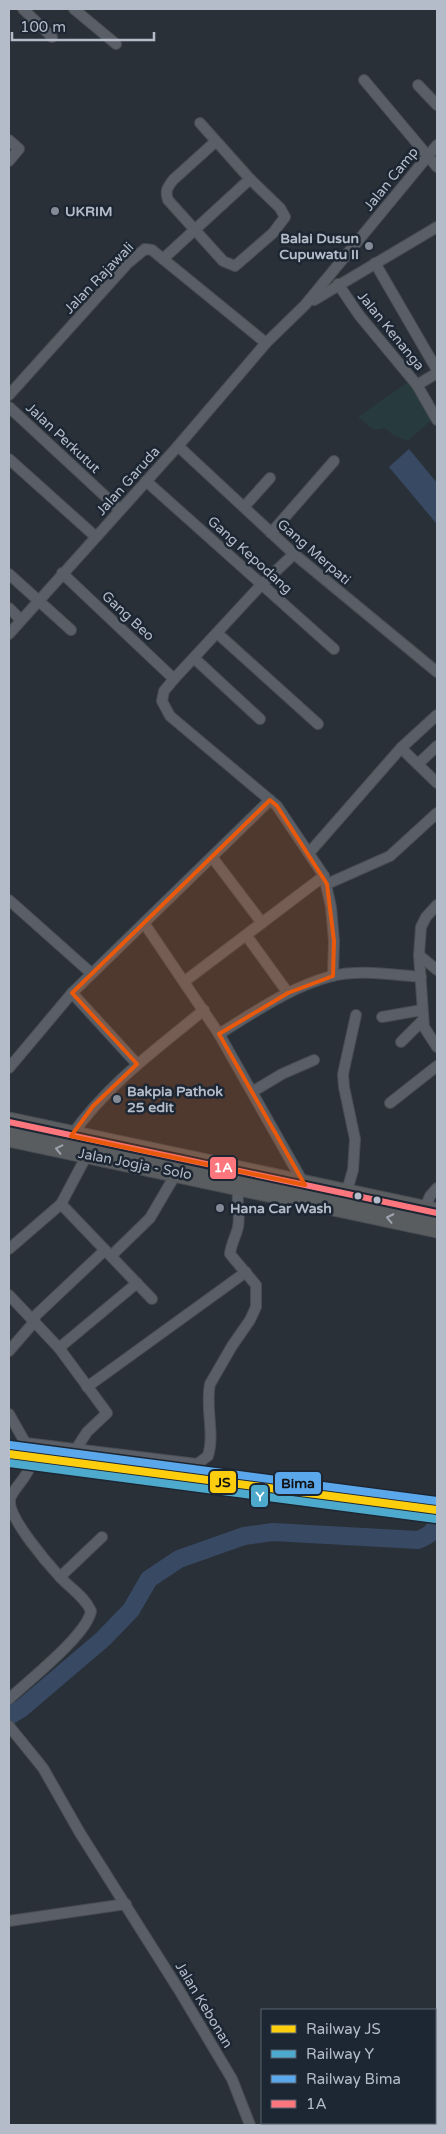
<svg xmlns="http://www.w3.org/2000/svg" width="446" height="2134" font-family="'Varela Round',sans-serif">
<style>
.green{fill:#273a3e}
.water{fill:#384963}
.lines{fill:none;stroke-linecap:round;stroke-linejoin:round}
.river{stroke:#384963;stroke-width:18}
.street-casing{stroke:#484c53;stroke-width:12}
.highway-casing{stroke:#474c53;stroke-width:21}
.street{stroke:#5a5e66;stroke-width:10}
.highway{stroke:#5a5d60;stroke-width:19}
.bus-1-casing{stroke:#1d2633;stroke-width:10}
.bus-1{stroke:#fc767d;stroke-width:6}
.rail-1-casing{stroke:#1d2633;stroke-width:11}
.rail-2-casing{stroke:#1d2633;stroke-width:11}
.rail-3-casing{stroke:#1d2633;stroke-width:11}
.rail-1{stroke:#fcce0d;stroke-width:8}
.rail-2{stroke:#4eaacc;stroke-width:8}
.rail-3{stroke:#5aa8eb;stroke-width:8}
.oneway{stroke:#9ea4af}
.marked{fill:#e8590c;fill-opacity:0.2;stroke:#e8590c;stroke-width:4;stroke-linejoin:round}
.poi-dot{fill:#848b96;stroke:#1d2633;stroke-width:2}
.bus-dot{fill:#b4bcc9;stroke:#1d2633;stroke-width:2}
.labels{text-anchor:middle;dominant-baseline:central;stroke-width:5;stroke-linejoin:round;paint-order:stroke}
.street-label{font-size:14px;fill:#b4bcc9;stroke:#1d2633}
.poi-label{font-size:14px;font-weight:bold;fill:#b4bcc9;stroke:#1d2633;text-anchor:start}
.line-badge{stroke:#1d2633;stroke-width:2}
.badge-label{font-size:14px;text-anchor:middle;font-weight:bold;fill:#fff}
.pale-badge-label{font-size:14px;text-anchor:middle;font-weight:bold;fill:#111}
</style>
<rect width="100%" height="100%" fill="#2a3038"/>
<polygon class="green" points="411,380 433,419 407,441 393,435 385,428 374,430 358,417"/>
<polygon class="water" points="409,449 437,483 436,523 389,467"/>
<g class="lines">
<path class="river" d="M9 1716 22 1708 103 1639 131 1610 149 1579 179 1559 244 1536 273 1532 418 1540C428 1536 435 1532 437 1521"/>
<g class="street-casing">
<g id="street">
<polyline points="23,9 52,37"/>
<polyline points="74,9 116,44"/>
<polyline points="364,80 437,167"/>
<polyline points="418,85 437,105"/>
<path d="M200 123 250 179 280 208 285 217 273 233 235 266 223 261 168 200C165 191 167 188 173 180L215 142"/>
<polyline points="9,140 19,149 9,161"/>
<polyline points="163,259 250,179"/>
<polyline points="375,263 437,370"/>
<polyline points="338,284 359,315 417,385 437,420"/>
<polyline points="314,300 437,227"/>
<polyline points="417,385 437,373"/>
<polyline points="9,395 128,263 145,249 152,250 266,343"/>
<polyline points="9,407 120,510"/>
<polyline points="178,446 294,554 437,672"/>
<polyline points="9,459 96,537"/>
<polyline points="146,481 334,649"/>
<polyline points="244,507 270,478"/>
<polyline points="271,533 334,461"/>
<polyline points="294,554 262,584 174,679 164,691 162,701 170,716 277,806 324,876 331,907 334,941 333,976"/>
<polyline points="62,573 174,679"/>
<polyline points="9,574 71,630"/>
<polyline points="9,608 21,620"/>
<polyline points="217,633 318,724"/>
<polyline points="9,634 178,446 266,343 305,305 437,145"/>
<polyline points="194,658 260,719"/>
<polyline points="401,748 437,783"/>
<polyline points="418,764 437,746"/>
<polyline points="309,853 401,748 437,715"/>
<polyline points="212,857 262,923"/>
<polyline points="327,884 390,856 437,813"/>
<polyline points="9,900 91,973"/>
<polyline points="437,905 426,917 421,927 419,955 424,1027 437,1047"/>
<polyline points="144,923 219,1034 304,1184"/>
<polyline points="246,935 288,993"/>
<polyline points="419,955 437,970"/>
<polyline points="185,981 324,876"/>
<polyline points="72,993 137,1064"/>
<polyline points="382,1017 422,1010"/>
<path d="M219 1034C255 1012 290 987 332 976 360 969 393 975 421 977"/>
<polyline points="401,1042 423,1020"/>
<polyline points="9,1068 72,993 270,800"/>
<polyline points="252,1092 282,1074 314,1060"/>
<polyline points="390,1103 437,1066"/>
<path d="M71 1136C109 1083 154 1051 204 1010"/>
<polyline points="346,1194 353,1170 355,1139 344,1087 343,1074 356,1015"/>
<polyline points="61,1204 152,1299"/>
<polyline points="424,1210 430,1196 437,1188"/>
<polyline points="9,1249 61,1204 87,1155"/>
<polyline points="111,1256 150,1218 177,1172"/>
<polyline points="9,1295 59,1348 107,1413 87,1432 76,1449"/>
<polyline points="33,1318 105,1250"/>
<polyline points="59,1348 137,1283"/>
<polyline points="9,1351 35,1321"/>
<polyline points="87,1387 246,1272"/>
<polyline points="9,1414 30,1451"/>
<path d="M26 1443 197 1464 208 1456C215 1433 205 1408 210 1384L232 1346 250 1320 256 1307V1285L230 1254C231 1244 236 1236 238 1227 241 1213 235 1200 239 1186"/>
<polyline points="60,1577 102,1537"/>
<path d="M9 1699C28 1681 87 1635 91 1611 85 1597 70 1588 60 1577 48 1564 8 1518 10 1500 11 1490 27 1479 31 1464"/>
<polyline points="9,1726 43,1768 80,1833 179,1990 232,2079 250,2125"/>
<polyline points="9,1921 126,1904"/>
</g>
</g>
<g class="highway-casing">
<g id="highway">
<polyline points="9,1122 437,1213"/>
<polyline points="9,1137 437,1228"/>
</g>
</g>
<use href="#street" class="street"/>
<use href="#highway" class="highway"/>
<g class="bus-1-casing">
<polyline id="bus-1" points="9,1122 437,1213"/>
</g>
<use href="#bus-1" class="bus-1"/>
<g class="rail-1-casing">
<polyline id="rail-1" points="9,1454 437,1510"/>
</g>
<g class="rail-2-casing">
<polyline id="rail-2" points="9,1463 436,1519"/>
</g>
<g class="rail-3-casing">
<polyline id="rail-3" points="10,1445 437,1501"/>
</g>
<use href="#rail-1" class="rail-1"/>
<use href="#rail-2" class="rail-2"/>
<use href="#rail-3" class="rail-3"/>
</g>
<defs><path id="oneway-chevron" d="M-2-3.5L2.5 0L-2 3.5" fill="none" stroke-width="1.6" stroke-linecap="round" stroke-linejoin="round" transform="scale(1.25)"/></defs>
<g class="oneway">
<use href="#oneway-chevron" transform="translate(59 1149) rotate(-167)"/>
<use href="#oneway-chevron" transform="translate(390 1218) rotate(-168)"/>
</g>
<path class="marked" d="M270 800 277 806 327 884 334 941 333 976 288 993 219 1034 305 1185 71 1136 93 1106 137 1064 72 993Z"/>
<g class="poi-dot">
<circle cx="55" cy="211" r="5"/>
<circle cx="369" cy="246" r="5"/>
<circle cx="117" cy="1099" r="5"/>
<circle cx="220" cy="1208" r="5"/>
</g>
<g class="bus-dot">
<circle cx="358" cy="1196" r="4.5"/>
<circle cx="377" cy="1200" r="4.5"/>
</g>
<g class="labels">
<g class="street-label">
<text transform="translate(391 179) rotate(-51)">Jalan Camp</text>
<text transform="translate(99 278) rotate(-46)">Jalan Rajawali</text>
<text transform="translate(391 331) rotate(51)">Jalan Kenanga</text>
<text transform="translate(63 438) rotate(43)">Jalan Perkutut</text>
<text transform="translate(128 481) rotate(-48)">Jalan Garuda</text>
<text transform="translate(314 552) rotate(41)">Gang Merpati</text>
<text transform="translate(250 555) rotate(42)">Gang Kepodang</text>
<text transform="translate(128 616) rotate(43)">Gang Beo</text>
<text transform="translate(135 1164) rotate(11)">Jalan Jogja - Solo</text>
<text transform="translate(204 2005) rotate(59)">Jalan Kebonan</text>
</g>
<g class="poi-label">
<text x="65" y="211">UKRIM</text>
<text x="359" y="238" text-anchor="end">Balai Dusun<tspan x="359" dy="16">Cupuwatu II</tspan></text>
<text x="127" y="1091">Bakpia Pathok<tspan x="127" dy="16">25 edit</tspan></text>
<text x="230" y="1208">Hana Car Wash</text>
</g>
</g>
<g class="line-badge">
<rect x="209" y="1156" width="28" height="24" rx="5" fill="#fc767d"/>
<rect x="209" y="1470" width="28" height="24" rx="5" fill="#fcce0d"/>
<rect x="274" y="1471" width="48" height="24" rx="5" fill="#5aa8eb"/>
<rect x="250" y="1484" width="19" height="24" rx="5" fill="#4eaacc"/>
</g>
<g class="badge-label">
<text x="223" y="1172">1A</text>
<text x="260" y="1501">Y</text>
</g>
<g class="pale-badge-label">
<text x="223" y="1487">JS</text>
<text x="298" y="1488">Bima</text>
</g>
<rect width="446" height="2134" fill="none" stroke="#b4bcc9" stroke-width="20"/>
<rect x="261" y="2009" width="175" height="115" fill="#1d2633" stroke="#59626f"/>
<rect x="271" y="2025" width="25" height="8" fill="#fcce0d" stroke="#59626f"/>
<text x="306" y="2034" font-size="15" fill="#b4bcc9">Railway JS</text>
<rect x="271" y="2050" width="25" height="8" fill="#4eaacc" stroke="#59626f"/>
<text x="306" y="2059" font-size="15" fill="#b4bcc9">Railway Y</text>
<rect x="271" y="2075" width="25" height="8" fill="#5aa8eb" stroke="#59626f"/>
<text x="306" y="2084" font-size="15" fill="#b4bcc9">Railway Bima</text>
<rect x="271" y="2100" width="25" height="8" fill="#fc767d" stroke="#59626f"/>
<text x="306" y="2109" font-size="15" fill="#b4bcc9">1A</text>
<path d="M12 32v8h142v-8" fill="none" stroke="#b4bcc9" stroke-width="2.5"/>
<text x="20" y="32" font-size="15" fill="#b4bcc9" stroke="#1d2633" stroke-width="4" paint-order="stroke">100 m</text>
</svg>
